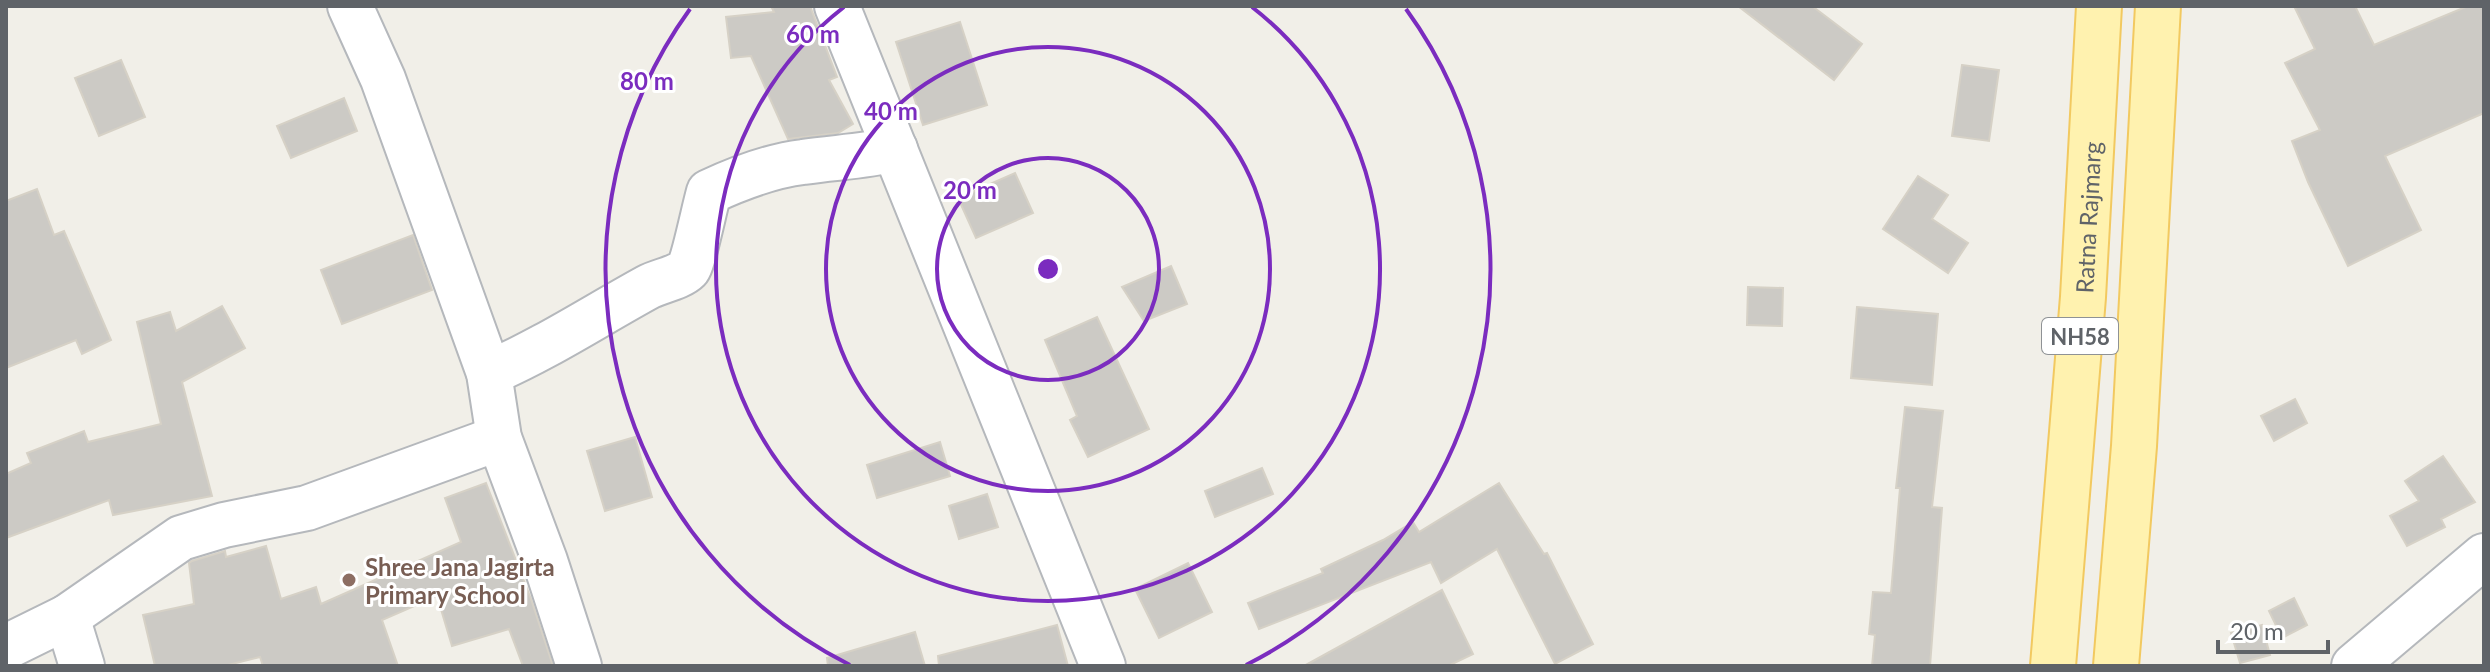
<svg xmlns="http://www.w3.org/2000/svg" width="2490" height="672" font-family="Lato,sans-serif">
<style>
.building{fill:#cccac5;stroke:#d6d1c6;stroke-width:2}
.lines{fill:none;stroke-linecap:round;stroke-linejoin:round}
.minor-casing{stroke:#b5b8bc;stroke-width:48}
.major-casing{stroke:#f2c960;stroke-width:48}
.minor{stroke:#fff;stroke-width:44}
.major{stroke:#fff2af;stroke-width:44}
.ring{fill:none;stroke:#7b2cbf;stroke-width:4}
.education-dot{fill:#8d6e63;stroke:#fff;stroke-width:3}
.labels{text-anchor:middle;dominant-baseline:central;stroke-width:6;stroke-linejoin:round;paint-order:stroke}
.shield{fill:#fff;stroke:#8f9295;stroke-width:2}
.shield-label{font-size:22px;font-weight:bold;fill:#5f6368}
.street-label{font-size:24px;fill:#5f6368;stroke:#fff}
.education-label{font-size:24px;font-weight:bold;fill:#785e54;stroke:#fff;text-anchor:start}
.centre{fill:#7b2cbf;stroke:#fff;stroke-width:4}
.ring-label{font-size:24px;text-anchor:middle;font-weight:bold;fill:#7b2cbf;stroke:#fff;stroke-width:6;stroke-linejoin:round;paint-order:stroke}
</style>
<rect width="100%" height="100%" fill="#f1efe8"/>
<g class="building">
<polygon points="771,6 810,6 837,77 829,80 853,124 838,133 788,139 751,56 731,58 726,17 774,12"/>
<polygon points="1738,6 1812,6 1862,44 1834,80"/>
<polygon points="2294,6 2355,6 2374,45 2468,6 2484,6 2484,113 2385,156 2421,230 2348,266 2308,182 2292,141 2320,130 2285,63 2315,49"/>
<polygon points="960,22 987,105 923,125 896,42"/>
<polygon points="121,60 145,117 99,136 75,78"/>
<polygon points="1962,65 1999,70 1989,141 1952,136"/>
<polygon points="344,98 357,131 291,158 277,126"/>
<polygon points="1015,173 1033,213 976,238 958,198"/>
<polygon points="1918,176 1948,195 1932,219 1968,243 1948,273 1883,229"/>
<polygon points="37,189 54,235 64,231 111,340 82,354 76,340 6,368 6,201"/>
<polygon points="413,235 432,290 342,324 321,270"/>
<polygon points="1171,266 1187,304 1144,321 1122,287"/>
<polygon points="1748,287 1783,288 1782,326 1747,325"/>
<polygon points="222,306 245,348 182,382 212,496 113,515 109,500 6,538 6,474 31,463 27,453 84,431 88,442 161,424 137,322 170,312 176,331"/>
<polygon points="1857,307 1938,314 1932,385 1851,378"/>
<polygon points="1097,317 1149,429 1088,457 1070,420 1077,416 1045,340"/>
<polygon points="2295,399 2307,423 2274,441 2261,416"/>
<polygon points="1905,407 1943,411 1932,507 1942,508 1930,666 1872,666 1875,635 1869,634 1873,592 1891,593 1900,488 1896,488"/>
<polygon points="635,437 652,497 605,511 587,451"/>
<polygon points="940,442 950,476 877,498 867,465"/>
<polygon points="2443,456 2475,502 2441,519 2445,527 2407,546 2390,516 2419,501 2405,481"/>
<polygon points="1262,468 1273,494 1215,517 1205,491"/>
<polygon points="486,483 531,599 553,666 523,666 509,629 452,646 437,596 382,620 398,666 263,666 260,657 224,666 155,666 143,615 194,604 189,563 192,561 225,551 226,557 266,546 281,599 316,587 321,604 461,542 445,498"/>
<polygon points="1499,483 1544,554 1547,553 1593,644 1555,664 1497,549 1441,583 1431,562 1259,629 1248,603 1323,573 1321,569 1383,540 1413,522 1419,532"/>
<polygon points="987,494 998,527 959,539 949,506"/>
<polygon points="1188,563 1212,612 1159,638 1135,589"/>
<polygon points="1442,590 1473,654 1448,666 1304,666"/>
<polygon points="2294,598 2307,625 2282,638 2269,611"/>
<polygon points="1057,625 1068,666 939,666 938,656"/>
<polygon points="2262,625 2270,655 2240,663 2231,633"/>
<polygon points="915,632 925,666 828,666 827,658"/>
</g>
<g class="lines">
<g class="minor-casing">
<g id="minor">
<polyline points="350,6 383,79 489,373 499,438 545,561 579,666"/>
<polyline points="837,6 1103,666"/>
<path d="M489 373C545 349 595 316 648 287 659 281 679 278 688 269 693 264 705 205 709 192 739 178 770 166 803 162 835 157 862 157 895 149"/>
<polyline points="67,617 181,538 224,525 307,508 499,438"/>
<polyline points="6,647 67,617 82,666"/>
<polyline points="2354,666 2484,556"/>
</g>
</g>
<g class="major-casing">
<g id="major">
<path id="s1" d="M2053 666 2083 297 2099 6"/>
<polyline points="2116,666 2134,446 2158,6"/>
</g>
</g>
<use href="#minor" class="minor"/>
<use href="#major" class="major"/>
</g>
<g class="ring">
<circle cx="1048" cy="269" r="111"/>
<circle cx="1048" cy="269" r="222"/>
<path d="M1252 7A332 332 0 1 1 844 7"/>
<path d="M850 665A443 443 0 0 1 690 9M1406 9A443 443 0 0 1 1246 665"/>
</g>
<circle class="education-dot" cx="349" cy="580" r="8"/>
<g class="labels">
<rect class="shield" x="2042" y="318" width="76" height="36" rx="6"/>
<g class="shield-label">
<text x="2080" y="336">NH58</text>
</g>
<g class="street-label">
<text stroke="none"><textPath href="#s1" startOffset="450">Ratna Rajmarg</textPath></text>
</g>
<g class="education-label">
<text x="365" y="566">Shree Jana Jagirta<tspan x="365" dy="28">Primary School</tspan></text>
</g>
</g>
<circle cx="1048" cy="269" r="12" class="centre"/>
<g class="ring-label">
<text x="813" y="43">60 m</text>
<text x="647" y="90">80 m</text>
<text x="891" y="120">40 m</text>
<text x="970" y="199">20 m</text>
</g>
<rect width="2490" height="672" fill="none" stroke="#5f6368" stroke-width="16"/>
<path d="M2218 640v12h110v-12" fill="none" stroke="#5f6368" stroke-width="4"/>
<text x="2230" y="640" font-size="24" fill="#5f6368" stroke="#ffffff" stroke-width="6" paint-order="stroke">20 m</text>
</svg>
